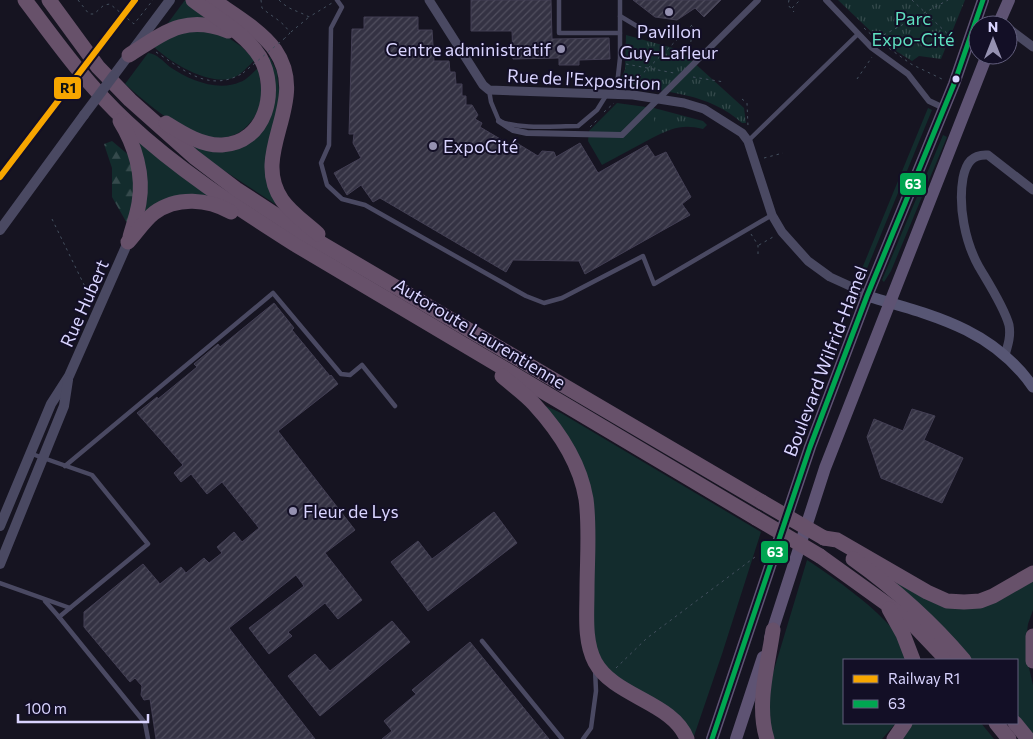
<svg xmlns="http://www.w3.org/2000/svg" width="1033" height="739" font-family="Commissioner,sans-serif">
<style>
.green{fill:#132c2d}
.forest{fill:url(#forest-firs)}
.park{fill:url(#park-tufts)}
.building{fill:url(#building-hatch);stroke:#433f54}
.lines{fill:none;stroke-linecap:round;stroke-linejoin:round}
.path{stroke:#44505f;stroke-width:1;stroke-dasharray:2.5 4;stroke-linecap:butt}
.service{stroke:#4a4962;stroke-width:4.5}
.pedestrian{stroke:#4a4962;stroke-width:6}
.minor{stroke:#4a4962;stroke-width:9}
.tertiary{stroke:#4a4962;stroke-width:10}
.secondary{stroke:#575674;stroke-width:11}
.primary{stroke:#5e5373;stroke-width:12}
.motorway{stroke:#67516a;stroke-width:15}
.rail{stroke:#43596b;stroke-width:2.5;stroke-dasharray:8 6;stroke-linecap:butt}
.path-bridge{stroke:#44505f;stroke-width:1;stroke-dasharray:2.5 4;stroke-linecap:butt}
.tertiary-bridge{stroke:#4a4962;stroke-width:10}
.motorway-bridge{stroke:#67516a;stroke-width:15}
.bus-1-casing{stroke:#130f26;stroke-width:9}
.bus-1{stroke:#00a651;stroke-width:5}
.rail-1-casing{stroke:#130f26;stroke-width:10}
.rail-1{stroke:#f7a600;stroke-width:6}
.poi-dot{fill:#9591b1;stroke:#130f26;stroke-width:2}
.bus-dot{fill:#d9d4ff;stroke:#130f26;stroke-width:2}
.labels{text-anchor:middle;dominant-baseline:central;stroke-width:4;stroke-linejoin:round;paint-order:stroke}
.park-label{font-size:18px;fill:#5fe0c0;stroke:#130f26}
.poi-label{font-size:18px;fill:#d9d4ff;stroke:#130f26;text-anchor:start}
.street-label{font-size:18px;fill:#d9d4ff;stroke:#130f26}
.line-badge{stroke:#130f26;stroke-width:2}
.badge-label{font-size:14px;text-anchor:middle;font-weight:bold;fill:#fff}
.pale-badge-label{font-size:14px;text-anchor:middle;font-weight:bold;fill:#111}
</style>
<defs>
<pattern id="forest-firs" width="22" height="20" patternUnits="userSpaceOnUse" patternTransform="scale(1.25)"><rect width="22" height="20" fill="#132c2d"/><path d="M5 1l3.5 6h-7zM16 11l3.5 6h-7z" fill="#354a4c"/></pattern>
<pattern id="park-tufts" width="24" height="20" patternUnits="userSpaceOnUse" patternTransform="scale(1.25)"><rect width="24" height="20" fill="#132c2d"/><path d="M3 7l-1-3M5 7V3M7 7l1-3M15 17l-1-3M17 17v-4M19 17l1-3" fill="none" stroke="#354a4c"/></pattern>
<pattern id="building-hatch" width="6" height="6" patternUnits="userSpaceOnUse" patternTransform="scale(1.25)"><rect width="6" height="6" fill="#343243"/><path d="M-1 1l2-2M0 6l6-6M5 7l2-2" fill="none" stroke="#514f5f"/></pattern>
</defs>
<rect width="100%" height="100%" fill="#161421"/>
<g class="green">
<polygon points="185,0 187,1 214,21 169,24 168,23"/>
<path d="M178 31 220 32 242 47 255 60C248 66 241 75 233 78 209 86 171 63 154 47Z"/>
<path d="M148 53C156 53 164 62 170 67 189 80 218 92 240 82 247 80 253 72 258 68 262 90 266 106 248 125 213 163 152 108 125 84Z"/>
<polygon points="270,57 277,72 279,90 275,204 217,166 176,134 197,145 260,131 267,59"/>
<polygon points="617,103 654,108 654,137 602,165 588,141 589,131"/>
<polygon points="928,108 932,110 866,271 863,274 861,271"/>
<polygon points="943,135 947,137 891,271 884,282 882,280"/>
<polygon points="139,142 216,200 145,215"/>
<polygon points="546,406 561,413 761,532 722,654 693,739 624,685 604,665 593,641 591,516 544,408"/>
<path d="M807 560C833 577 879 609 897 635 902 642 904 652 907 660H844V723H896L882 739H774L771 733 769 695 773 673Z"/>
<polygon points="1033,578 1033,610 1028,624 1026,640 1027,659 1033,685 1033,734 1017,714 1017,660 972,660 951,636 896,584 899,581 946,605"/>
<polygon points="910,723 981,723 994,739 899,739"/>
</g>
<polygon class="forest" points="112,141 131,157 136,194 128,225 112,197 112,168 104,144"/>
<g class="park">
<polygon points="838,0 965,0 941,59 919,56 912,61 883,43"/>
<path d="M626 35 680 50 744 108 746 123H742C709 93 666 92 624 85L621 83V78L625 70Z"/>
<path d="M654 108 703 121 707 125 703 129C683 124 672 128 654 137Z"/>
</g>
<g class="building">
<polygon points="471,0 551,0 552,39 609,38 610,59 579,60 579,65 559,65 559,58 513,59 512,31 471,31"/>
<polygon points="633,0 721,0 704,17 695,8 677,20 655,17"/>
<polygon points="364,17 418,17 418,30 432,30 434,61 449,61 450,72 455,72 456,84 462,84 462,96 466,96 466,105 472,105 478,115 475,119 482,123 480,127 512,146 515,142 538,156 542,151 554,152 556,157 580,143 598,173 647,145 655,157 666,152 691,197 682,204 690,215 585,274 579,261 513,260 506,272 380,198 373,202 361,185 347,195 334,173 361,158 353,143 354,134 349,134 352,29 364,29"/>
<polygon points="274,303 294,328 292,330 330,376 331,375 338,384 278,431 355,530 325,553 362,600 338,619 325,603 288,632 292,636 269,654 249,628 304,586 296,575 229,628 315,739 156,739 150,699 144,700 141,695 142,686 135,678 130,682 84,627 84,612 143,564 160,584 181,567 186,573 204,558 209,563 222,553 217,547 234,532 242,542 259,528 222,482 207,494 191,474 181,482 174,473 183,465 137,413 157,397 158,399 197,367 194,364 218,344 220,347"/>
<polygon points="912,409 935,416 924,440 963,458 942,503 881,478 867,437 874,419 903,431"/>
<polygon points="494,512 517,543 428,611 391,562 418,541 432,559"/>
<polygon points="392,621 410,642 320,716 288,676 315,654 330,671"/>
<polygon points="470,642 549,739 382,739 392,731 384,721 416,694 412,690"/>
</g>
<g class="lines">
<g class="path">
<polyline points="78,0 89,14 94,14 104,5 110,4 134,24 153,0"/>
<path d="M261 0 262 8C272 17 283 21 290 33L285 38"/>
<path d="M279 0C290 11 297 10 309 17L332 3"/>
<polyline points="789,0 788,5 794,12"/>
<polyline points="912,0 954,40"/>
<polyline points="792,8 800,0"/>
<polyline points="864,28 876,39 911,64 944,80"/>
<polyline points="291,32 309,17"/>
<polyline points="878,38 948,0"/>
<path d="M156 52C185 71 209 93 243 73"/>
<polyline points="626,64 674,73"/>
<polyline points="693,77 724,82"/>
<polyline points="857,79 872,57"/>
<polyline points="630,86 693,24 689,57"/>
<polyline points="742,99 747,103 748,126"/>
<polyline points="604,112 614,103"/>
<polyline points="590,127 598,119"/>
<polyline points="764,158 783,153"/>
<polyline points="52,219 91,299"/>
<polyline points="751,234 758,245 758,254"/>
<polyline points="759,245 773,237"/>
<polyline points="616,668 647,638 755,557"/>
</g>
<g class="service">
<polyline points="337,0 342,7 331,28 329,145 321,163 327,185 342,199 365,205 526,296 544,303 562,298 643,256 654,284 772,215"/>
<polyline points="559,0 559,33 620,33"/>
<polyline points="620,16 645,31 661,33"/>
<path d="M489 90 491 102 499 121C523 130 553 126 578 126L597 110 607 94"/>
<polyline points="616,94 620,58 620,0"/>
<polyline points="748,141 858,34"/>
<polyline points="32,454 92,475 148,544 59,617 145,723 148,739"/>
<polyline points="65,466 273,293 341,374 350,375 362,365 395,406"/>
<polyline points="0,583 70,608"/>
<polyline points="45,601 59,617"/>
<polyline points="482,641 562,739"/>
<polyline points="583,739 591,728 596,691 595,669"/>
</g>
<g class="pedestrian">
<polyline points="826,0 871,47 908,74 929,101 944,108"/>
<polyline points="499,121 513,130 527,133 622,135 758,0"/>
</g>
<g class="minor">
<polyline points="429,0 483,85 489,90 633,95 684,103 704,109 742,133 748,141 772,215 782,232 808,261 830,277 852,287 867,296"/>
<polyline points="1008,28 1033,47"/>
<path d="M1005 355C1008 345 1011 336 1009 325 1004 307 989 284 979 267 965 242 958 206 963 178 966 163 972 154 988 155L1033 190"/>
</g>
<g class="tertiary">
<polyline points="114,75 170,0"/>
<polyline points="0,230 84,115"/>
<polyline points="0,526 51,404 69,376 128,242"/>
<polyline points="0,564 64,406 68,380"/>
</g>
<path class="secondary" d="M867 296C931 315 992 328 1033 387"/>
<g class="primary">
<polyline points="998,25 1009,0"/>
<polyline points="770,638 825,468 987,55"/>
<polyline points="712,739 810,447 867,296 954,84 983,0"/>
<polyline points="736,739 763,657"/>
</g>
<g class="motorway">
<path d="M25 0C57 43 88 86 127 122 178 170 238 208 296 245L756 518"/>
<polyline points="49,0 98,67 130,100 194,157 236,189 302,232 762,502"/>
<path d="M213 0C233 14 262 31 275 50 311 102 249 152 282 200 291 213 306 223 318 234"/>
<path d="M129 55C164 33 185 14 228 31"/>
<path d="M120 121C135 145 144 175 139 203 137 215 133 226 130 237"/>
<path d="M166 123C182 133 202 146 222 145 266 143 279 90 260 57 245 33 215 17 193 0"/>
<path d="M128 242C137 232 144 221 154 213 177 196 208 199 231 212"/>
<path d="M502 376C512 385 525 394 534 404 558 430 580 463 586 499 590 529 587 561 587 591 587 614 584 641 595 662 614 697 673 702 687 739"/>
<polyline points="824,538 837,540 927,592 947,601 964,602 980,601 993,596 1033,573"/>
<polyline points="820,556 909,620 947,660"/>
<path d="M853 559C895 589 931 621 964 660"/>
<polyline points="889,609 903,634 913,660"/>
<polyline points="1033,636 1033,661"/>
<polyline points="996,723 1009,739"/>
<polyline points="1015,723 1028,739"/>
<path d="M767 739C756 705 768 665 773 630"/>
<polyline points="894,739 905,723"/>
</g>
<polyline class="rail" points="0,177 135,0"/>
<polyline class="path-bridge" points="243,73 285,38"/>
<polyline class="tertiary-bridge" points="84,115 114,75"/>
<g class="motorway-bridge">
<polyline points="762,502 824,538"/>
<polyline points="756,518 820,556"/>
</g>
<g class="bus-1-casing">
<polyline id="bus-1" points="712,739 810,447 867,296 954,84 983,0"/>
</g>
<use href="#bus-1" class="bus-1"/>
<g class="rail-1-casing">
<polyline id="rail-1" points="0,177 135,0"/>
</g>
<use href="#rail-1" class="rail-1"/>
</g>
<g class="poi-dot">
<circle cx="669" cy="12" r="5"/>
<circle cx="561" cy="49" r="5"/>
<circle cx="433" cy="146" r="5"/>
<circle cx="293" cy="511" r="5"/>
</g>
<circle class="bus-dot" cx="956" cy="79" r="4.5"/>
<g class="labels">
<g class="park-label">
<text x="913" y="18">Parc<tspan x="913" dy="21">Expo-Cité</tspan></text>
</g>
<g class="poi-label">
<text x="669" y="31" text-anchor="middle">Pavillon<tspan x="669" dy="21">Guy-Lafleur</tspan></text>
<text x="551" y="49" text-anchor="end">Centre administratif</text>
<text x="443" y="146">ExpoCité</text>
<text x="303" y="511">Fleur de Lys</text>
</g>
<g class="street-label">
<text transform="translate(584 79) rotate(3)">Rue de l'Exposition</text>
<text transform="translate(84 303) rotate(-66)">Rue Hubert</text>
<text transform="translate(480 333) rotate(31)">Autoroute Laurentienne</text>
<text transform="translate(825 361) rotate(-69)">Boulevard Wilfrid-Hamel</text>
</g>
</g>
<g class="line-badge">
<rect x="53" y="76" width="29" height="24" rx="5" fill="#f7a600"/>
<rect x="899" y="172" width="28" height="24" rx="5" fill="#00a651"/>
<rect x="760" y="540" width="29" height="24" rx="5" fill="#00a651"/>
</g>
<g class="badge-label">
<text x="913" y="189">63</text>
<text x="775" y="557">63</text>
</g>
<g class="pale-badge-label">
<text x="68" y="93">R1</text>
</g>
<rect x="843" y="659" width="175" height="65" fill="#130f26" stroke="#625e7d"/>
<rect x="853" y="675" width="25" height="8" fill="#f7a600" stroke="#625e7d"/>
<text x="888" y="684" font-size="15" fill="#d9d4ff">Railway R1</text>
<rect x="853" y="700" width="25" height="8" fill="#00a651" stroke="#625e7d"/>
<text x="888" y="709" font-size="15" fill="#d9d4ff">63</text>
<g transform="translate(993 40)"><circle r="24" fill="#130f26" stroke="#625e7d"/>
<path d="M0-4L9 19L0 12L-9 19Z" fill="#9591b1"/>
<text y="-8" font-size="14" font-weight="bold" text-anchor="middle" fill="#d9d4ff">N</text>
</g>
<path d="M18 714v8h130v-8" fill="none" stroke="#d9d4ff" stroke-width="2.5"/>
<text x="25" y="714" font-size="15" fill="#d9d4ff" stroke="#130f26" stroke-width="4" paint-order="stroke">100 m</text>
</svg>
